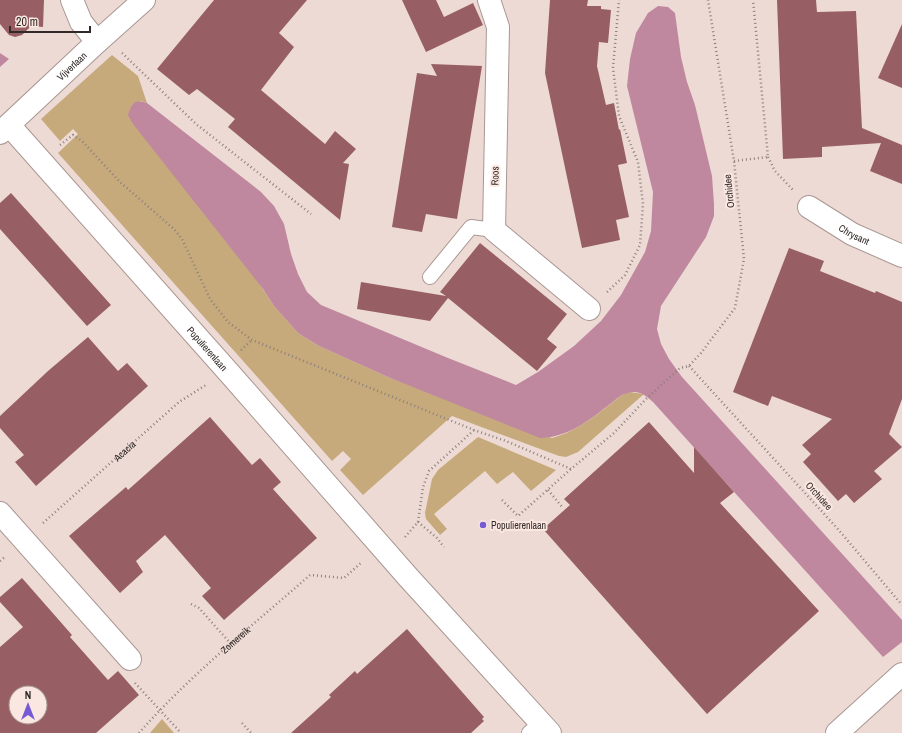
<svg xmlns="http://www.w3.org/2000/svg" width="902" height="733" font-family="'Archivo Narrow',sans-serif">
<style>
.green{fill:#c6aa7b}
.water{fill:#bf889e}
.building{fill:#975f63;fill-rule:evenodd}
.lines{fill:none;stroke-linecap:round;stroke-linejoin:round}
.lane-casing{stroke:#a99792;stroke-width:16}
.street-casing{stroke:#a99792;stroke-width:24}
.secondary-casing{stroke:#a99792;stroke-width:24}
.path{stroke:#8c7f7b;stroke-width:2.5;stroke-dasharray:1 3;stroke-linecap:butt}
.lane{stroke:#fff;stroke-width:14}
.street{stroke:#fff;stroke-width:22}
.secondary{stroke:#fff;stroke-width:22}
.poi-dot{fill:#755ad4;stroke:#fbe7e1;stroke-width:1.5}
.labels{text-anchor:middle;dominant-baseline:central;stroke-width:4;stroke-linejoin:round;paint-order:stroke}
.street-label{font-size:10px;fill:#302927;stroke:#fbe7e1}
.poi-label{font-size:10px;fill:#302927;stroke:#fbe7e1;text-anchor:start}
</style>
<rect width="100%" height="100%" fill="#eddad4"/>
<g class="green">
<path d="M112 55 138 76 147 103 140 101 274 306 298 333 319 346 388 377 552 438C579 431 600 412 622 395L629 392 644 394 578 452 566 457 559 456 452 416 363 495 340 470 351 459 343 451 332 461 58 153 78 134 73 129 60 141 41 119Z"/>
<polygon points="478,437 556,470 531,491 513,472 497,484 485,471 434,514 447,529 440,535 426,519 425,513 432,479 438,470"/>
<polygon points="162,719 174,733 150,733"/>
</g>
<g class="water">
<path d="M658 6 668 7 675 13 681 57 687 82 695 105 712 176 714 204V216L706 237 661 306 657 329 661 344 669 359 682 377 902 620V642L883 657 653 402C642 392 636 389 622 395 596 414 574 437 540 438L388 377 319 346 298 333 274 306 263 289 133 124 128 115C132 103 134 99 147 103L261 192 274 206 284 224 291 254 298 274 307 292 321 305 448 358 516 385 538 372 574 346 601 321 621 295 645 252 651 231 653 192 627 86 630 59 636 33 648 13Z"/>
<polygon points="0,53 9,59 0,67"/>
</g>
<g class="building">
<polygon points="0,0 44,0 43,27 31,26 22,35 15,37 9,35 0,24"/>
<polygon points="214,0 307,0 279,33 294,47 261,90 325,144 335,131 356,149 343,163 349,164 340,220 228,127 235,119 197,89 189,95 157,69"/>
<polygon points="402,0 436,0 444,17 473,3 483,25 426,52"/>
<polygon points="550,0 588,0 587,6 601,6 601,9 611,10 608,43 599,42 597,66 606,105 614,103 619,130 620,129 627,163 618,165 629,217 616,220 620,240 582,248 545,73"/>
<polygon points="777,0 816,0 817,12 856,11 862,128 902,145 902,184 870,171 881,143 822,147 822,157 783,159"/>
<polygon points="902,24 902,88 878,78"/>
<polygon points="431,64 482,66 457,219 426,214 422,232 392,227 417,73 437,76"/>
<polygon points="11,193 111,305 87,326 0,229 0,203"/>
<polygon points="480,243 567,314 547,339 557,347 537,371 448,298 430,321 357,309 361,282 446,296 440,292"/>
<polygon points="789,248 824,261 820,271 875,293 876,291 902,302 902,399 889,434 902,447 874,471 882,479 854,503 846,494 838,501 803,462 811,454 802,445 832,419 772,396 768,406 733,392"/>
<polygon points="88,337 118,371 127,363 148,386 36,486 15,462 24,455 0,428 0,416 48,371"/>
<polygon points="210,417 252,465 260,458 281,482 273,489 317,538 224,620 202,596 211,588 165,535 136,561 143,572 120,593 69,536 126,487 128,490"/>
<polygon points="649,422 694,473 694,447 734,492 720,503 819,611 707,714 543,529 570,505 564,499"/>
<path d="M22 578 72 635 70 637 108 680 118 671 139 695 96 733H0V647L23 627 0 602V597ZM16 693H40V717H16Z"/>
<polygon points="407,629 484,717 482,719 484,721 471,733 291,733 331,697 329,695 355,671 357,674"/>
</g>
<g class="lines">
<g class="lane-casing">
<g id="lane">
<polyline points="430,277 471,227 494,230"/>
<polyline points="529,733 541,723"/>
</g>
</g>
<g class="street-casing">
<g id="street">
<polyline points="72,0 81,22 97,42"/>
<polyline points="489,0 498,27 494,230 589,309"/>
<path id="s3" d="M809 207 852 234 902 256"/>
<polyline points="0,513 130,659"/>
</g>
</g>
<g class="secondary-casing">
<g id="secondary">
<path id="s4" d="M9 125 231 375 408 577 550 733"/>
<path id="s5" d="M0 133 97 42 144 0"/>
<polyline points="837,733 902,674"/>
</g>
</g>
<g class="path">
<polyline points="122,53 196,124 311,214"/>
<polyline points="60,145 73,135 82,141 120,182 174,229 182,239 210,299 228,322 252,340 474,430 506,441 571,469 614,433 646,399 680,368 689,366 701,353 735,308 744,259 734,161 708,0"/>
<polyline points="768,157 775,171 793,190"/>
<polyline points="734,161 768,157 753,0"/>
<polyline points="607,292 625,275 640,245 643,204 638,162 619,116 613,68 619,0"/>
<polyline points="241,350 252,340"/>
<polyline points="689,366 837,528 902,605"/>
<polyline points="548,490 563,508"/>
<polyline points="502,500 518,516 571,469"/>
<polyline points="418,522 437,538 444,547"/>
<path id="s1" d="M43 523 179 402 206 385"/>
<polyline points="405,537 418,522 423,487 429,471 474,430"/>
<polyline points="0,561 6,556"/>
<polyline points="191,604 199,608 231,644"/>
<polyline points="135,683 181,733"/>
<polyline points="242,723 251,733"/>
<path id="s2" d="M139 733C190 675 252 626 310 575L344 578 362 562"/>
</g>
<use href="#lane" class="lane"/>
<use href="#street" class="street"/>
<use href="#secondary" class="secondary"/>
</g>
<circle class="poi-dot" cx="483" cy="525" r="4"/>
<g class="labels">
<g class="street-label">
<text stroke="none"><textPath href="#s5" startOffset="98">Vijverlaan</textPath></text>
<text transform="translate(495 176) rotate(-89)">Roos</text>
<text transform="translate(729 191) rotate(-96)">Orchidee</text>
<text stroke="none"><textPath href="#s3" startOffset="53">Chrysant</textPath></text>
<text stroke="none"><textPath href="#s4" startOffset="299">Populierenlaan</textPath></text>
<text stroke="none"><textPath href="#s1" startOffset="109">Acacia</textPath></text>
<text transform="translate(819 496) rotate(48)">Orchidee</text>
<text stroke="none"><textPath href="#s2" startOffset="134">Zomereik</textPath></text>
</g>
<g class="poi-label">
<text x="491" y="525">Populierenlaan</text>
</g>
</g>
<g transform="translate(28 705)"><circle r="19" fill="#fbe7e1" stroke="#aa9b97"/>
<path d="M0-3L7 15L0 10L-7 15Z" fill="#755ad4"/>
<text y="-6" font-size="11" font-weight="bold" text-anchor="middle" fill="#302927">N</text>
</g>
<path d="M10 26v6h80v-6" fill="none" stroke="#302927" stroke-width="2"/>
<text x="16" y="26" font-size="12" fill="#302927" stroke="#fbe7e1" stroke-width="3" paint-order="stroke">20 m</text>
</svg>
